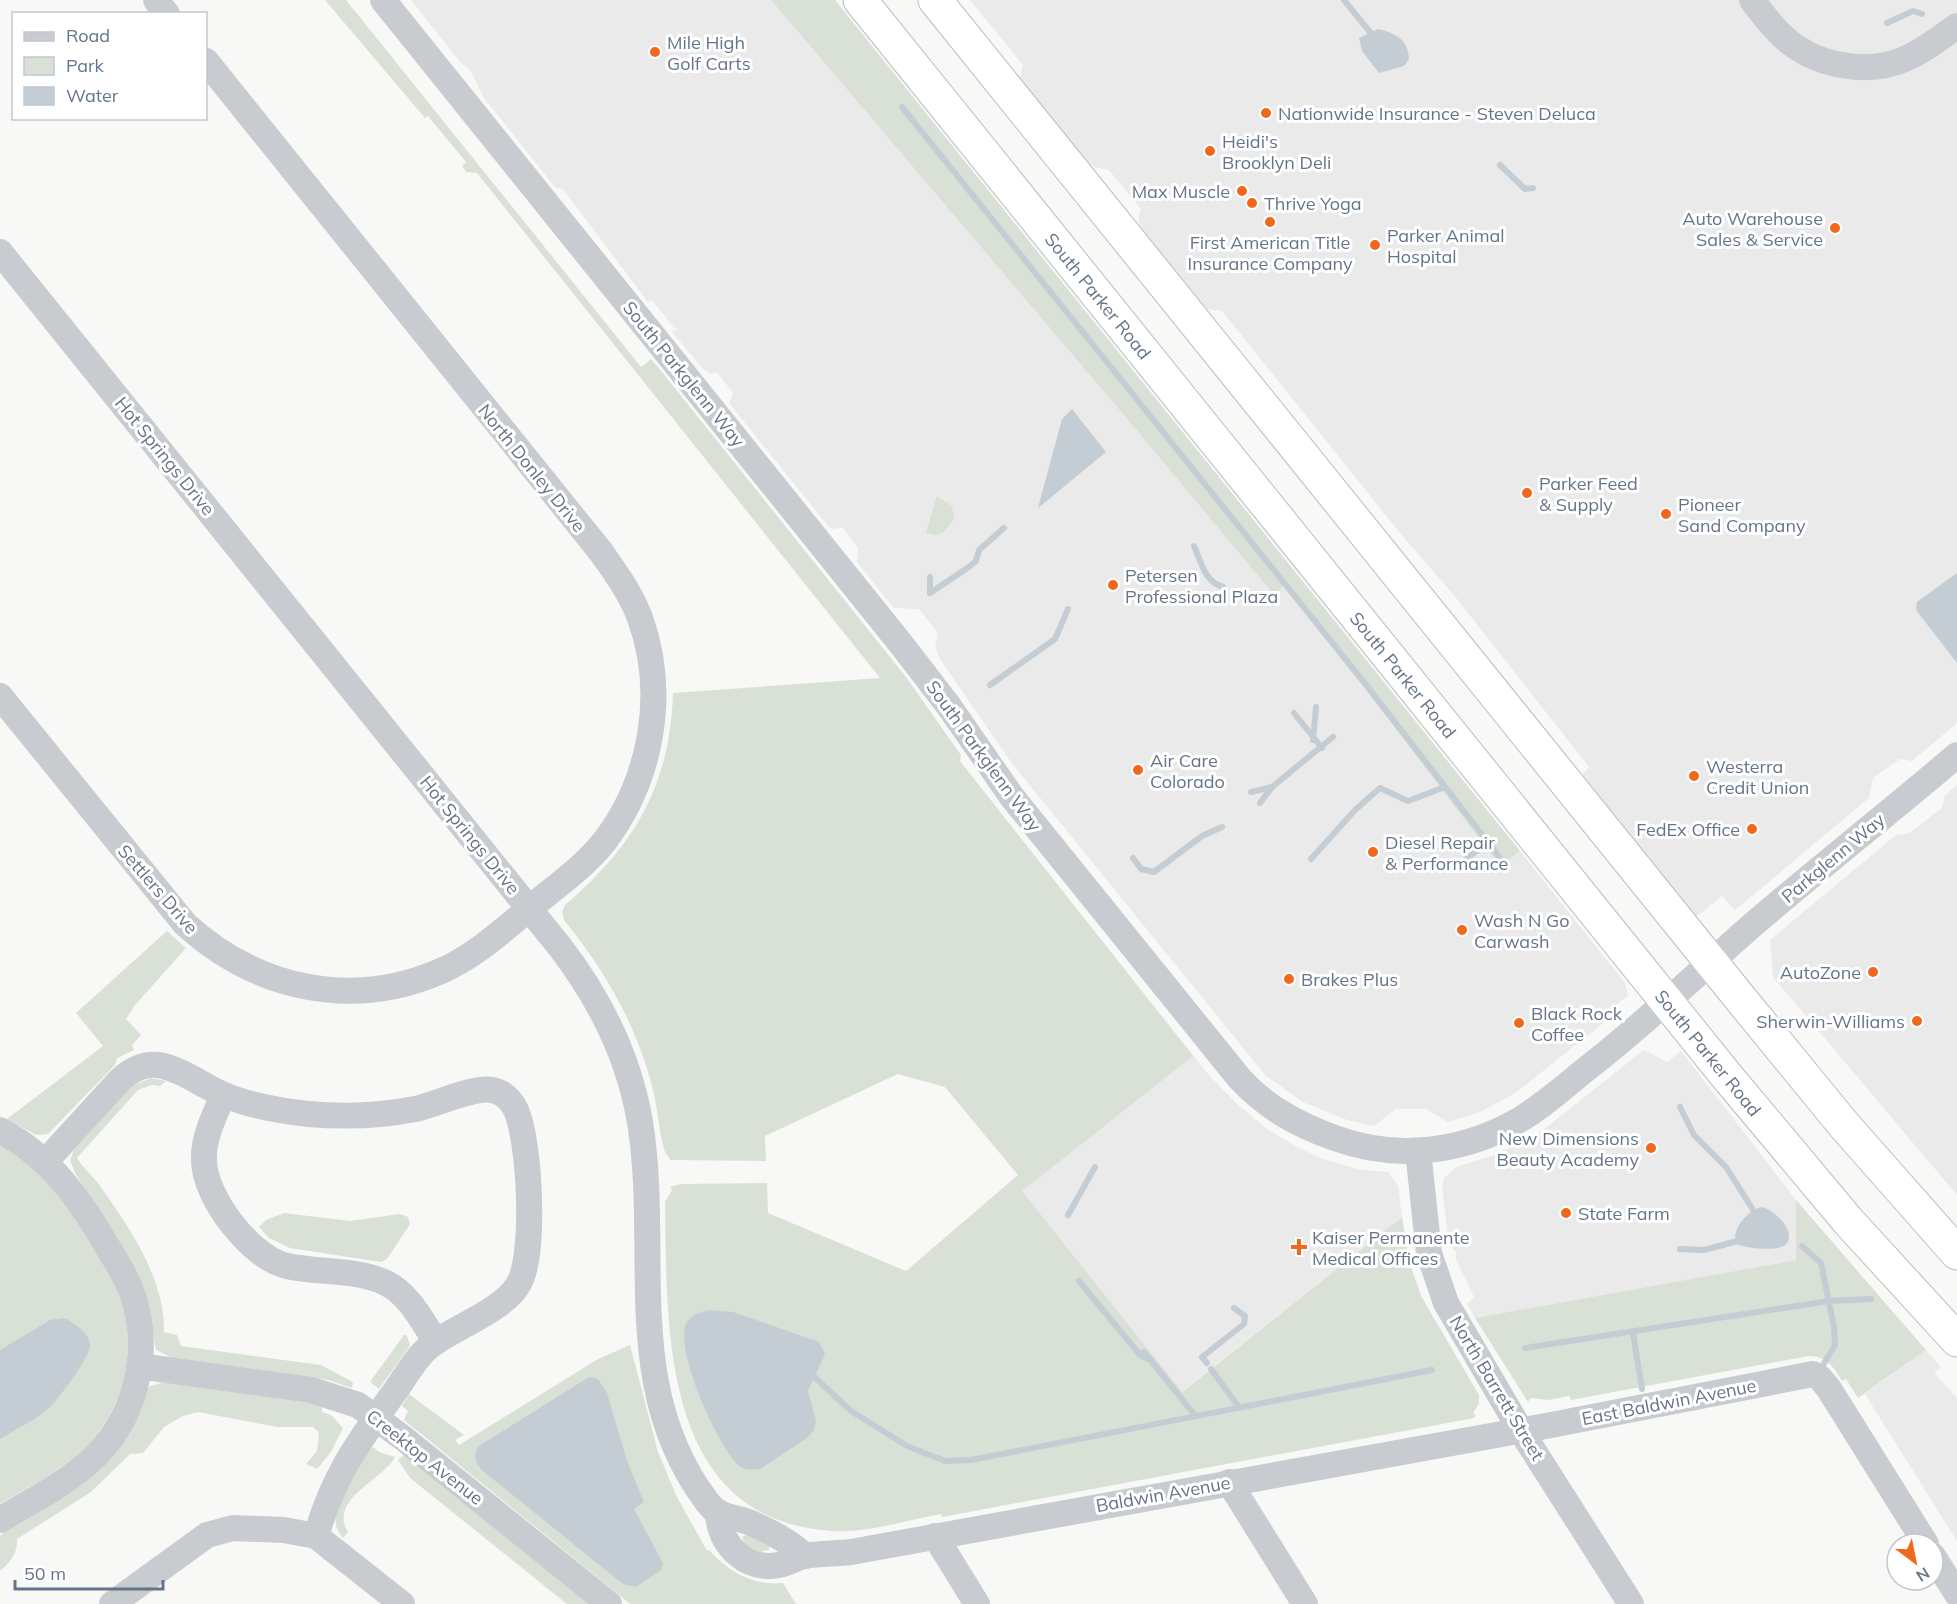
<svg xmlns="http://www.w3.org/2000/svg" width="1957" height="1604" font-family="Mulish,sans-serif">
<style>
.built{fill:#e9eae9}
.green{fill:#d9e1d6}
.water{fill:#c4cdd3}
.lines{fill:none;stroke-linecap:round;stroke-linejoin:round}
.stream{stroke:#c4cdd3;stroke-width:6}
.highway-casing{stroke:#babdc1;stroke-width:35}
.minor{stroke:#c8cbcf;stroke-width:26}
.highway{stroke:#fff;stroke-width:33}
.poi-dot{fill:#f1681d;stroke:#fff;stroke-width:2}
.labels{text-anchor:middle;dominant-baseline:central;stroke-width:6;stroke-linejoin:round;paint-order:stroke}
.poi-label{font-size:18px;fill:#657589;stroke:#fff;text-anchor:start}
.street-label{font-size:18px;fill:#657589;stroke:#fff}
</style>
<rect width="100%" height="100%" fill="#f8f9f6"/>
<g class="built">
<polygon points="411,0 771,0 1139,433 1273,594 1286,585 1500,866 1520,851 1625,983 1628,996 1619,1002 1616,1013 1514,1094 1480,1112 1448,1122 1426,1109 1396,1109 1374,1126 1347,1120 1303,1102 1266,1076 1011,762 940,659 935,646 938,634 935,629 919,609 894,608 857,562 858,548 842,527 834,529 829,527 729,403 733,393 717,372 710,374 703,369 672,332 678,329 674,328 652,300 648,302 563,189 555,187 484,98 471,71 460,62"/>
<polygon points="970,0 1957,0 1957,723 1912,761 1900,759 1873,778 1869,798 1735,910 1722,896 1696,917 1581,776 1589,767 1453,594 1404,538 1222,311 1205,309 1142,229 1138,222 1141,209 1108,169 1096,168 1085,159 1020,78 1023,65"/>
<polygon points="1957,785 1957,1195 1773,977 1770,940 1896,835 1909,833 1942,808 1945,795"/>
<polygon points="1004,818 1208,1074 1237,1104 1267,1129 1295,1146 1323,1159 1362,1170 1388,1172 1398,1186 1402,1217 1181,1392 1013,1181 1018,1175 945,1087"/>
<polygon points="1644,1050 1667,1062 1681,1051 1796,1200 1797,1260 1475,1318 1467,1304 1474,1297 1456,1260 1456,1252 1449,1245 1442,1186 1444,1178 1456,1167 1495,1155 1539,1133"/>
<polygon points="1926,1350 1941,1367 1934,1373 1957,1398 1957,1541 1865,1394"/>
</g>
<g class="green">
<path d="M325 0H346L641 367 651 359 666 377 906 677 961 755 960 761 1193 1056 1022 1191 1182 1392 1402 1217 1409 1260 1421 1296 1479 1395V1404L1473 1413 1476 1416 1474 1418 942 1517 941 1514C907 1520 868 1533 833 1531 660 1521 667 1329 665 1202L672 1190 670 1187 680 1184 767 1183 768 1213 906 1271 1018 1175 945 1087 898 1074 765 1136 766 1161 670 1160C669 1156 665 1154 664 1149 658 1129 658 1106 652 1086 636 1024 604 969 564 920L562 912 565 905C634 846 670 786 673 693L880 678 477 173 466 172 462 166 466 162 428 116 425 118Z"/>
<polygon points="771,0 835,0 1520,851 1500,866 1286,585 1273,594 1139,433"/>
<polygon points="937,496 952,506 954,519 944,532 937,535 926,533"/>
<polygon points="167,931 186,948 135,1005 126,1019 141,1035 132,1045 134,1050 117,1058 115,1065 48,1134 36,1135 7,1119 103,1046 76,1013"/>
<path d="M151 1078 166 1081 160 1086 152 1085 138 1090 77 1158C83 1168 93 1176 100 1186 130 1228 165 1279 164 1332L177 1335 181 1346 321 1365 353 1382 352 1388 328 1380 172 1358 156 1350 145 1291 137 1272 75 1173 70 1160 74 1150 130 1087Z"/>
<path d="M0 1144C13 1153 29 1162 41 1173 60 1191 74 1216 88 1239 98 1256 110 1272 117 1290 139 1342 126 1402 90 1443 66 1469 30 1486 0 1504Z"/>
<path d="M1796 1200 1926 1350 1858 1398 1846 1379 1842 1381C1834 1367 1826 1356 1809 1356L1571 1400 1569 1396 1549 1400 1531 1398 1528 1402 1475 1318 1796 1260Z"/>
<polygon points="284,1213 350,1221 400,1214 408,1217 410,1224 387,1259 381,1262 290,1248 269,1238 259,1227 266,1220"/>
<polygon points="404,1335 406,1335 410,1344 409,1347 379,1389 370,1382"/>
<path d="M630 1345 658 1452 677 1497 707 1551 709 1550C729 1572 753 1586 783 1583L796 1604H630L404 1420 408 1411 402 1406 409 1394 464 1435 455 1440 459 1445 598 1359Z"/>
<path d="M165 1382 322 1405V1412L331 1415 343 1428 331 1452 317 1469 306 1464 317 1451 319 1433 313 1427H277L198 1412 183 1416 164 1427 143 1453 130 1454 91 1492 17 1539C18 1553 10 1563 0 1571V1536L150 1386Z"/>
<path d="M373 1447 379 1452 395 1457C382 1481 328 1499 348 1532L343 1538C338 1532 334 1525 336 1516 338 1501 360 1455 373 1447Z"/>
<polygon points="404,1455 589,1604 567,1604 410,1478 398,1460"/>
<polygon points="748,1534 770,1545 769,1550 756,1553 745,1546 742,1537"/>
</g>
<g class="water">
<path d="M1378 29C1395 33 1408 39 1409 59L1404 66 1379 73 1362 51 1359 38Z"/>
<polygon points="1072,409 1106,452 1038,508 1062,419"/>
<polygon points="1957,573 1957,663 1916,610 1917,602"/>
<path d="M1762 1207C1773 1209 1796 1230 1787 1243 1781 1253 1745 1248 1736 1244 1731 1229 1748 1210 1762 1207Z"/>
<path d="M708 1310 733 1312 819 1342 825 1354 808 1391 816 1421 814 1430 807 1438 760 1469C752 1470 743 1470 738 1465 717 1443 678 1358 685 1328 687 1316 698 1313 708 1310Z"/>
<path d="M63 1318C73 1321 92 1335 90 1347 87 1361 61 1395 51 1406 38 1419 16 1429 0 1439V1350L50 1320Z"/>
<path d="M589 1377 598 1379 607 1393 627 1461 644 1502 634 1509 663 1563 661 1570 636 1587 623 1584 483 1471C475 1463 472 1455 479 1446Z"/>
</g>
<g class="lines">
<g class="stream">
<polyline points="1344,0 1374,37"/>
<polyline points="1887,23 1913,11 1922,14"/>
<polyline points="902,107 1367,686 1504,863"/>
<polyline points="1500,165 1525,189 1533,188"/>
<path d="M1194 546C1201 562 1205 582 1223 587"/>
<polyline points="930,593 969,567 976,561 979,550 1004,528"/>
<polyline points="930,593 930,577"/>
<polyline points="990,685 1055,639 1068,609"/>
<polyline points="1294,713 1322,748"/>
<polyline points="1313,740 1316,707"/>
<polyline points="1251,792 1272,787"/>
<polyline points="1260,803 1272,787 1333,737"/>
<polyline points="1133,858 1141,869 1154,872 1202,836 1222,827"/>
<polyline points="1311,859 1355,810 1380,788 1408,801 1445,787"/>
<polyline points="1465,860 1488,842"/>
<polyline points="1680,1107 1694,1135 1726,1167 1757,1216"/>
<polyline points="1068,1215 1095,1167"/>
<polyline points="1802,1246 1821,1263 1834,1327 1835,1345 1819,1372"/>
<polyline points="1680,1249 1704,1250 1741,1240"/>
<polyline points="1079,1281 1140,1355 1151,1360"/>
<polyline points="1633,1333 1642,1389"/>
<polyline points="1525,1348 1829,1301 1871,1299"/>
<polyline points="1144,1352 1194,1414"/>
<polyline points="1207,1363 1202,1357 1244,1324 1245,1316 1234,1308"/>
<polyline points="1211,1369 1238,1406"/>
<polyline points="809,1372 851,1411 907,1446 945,1461 971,1460 1432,1370"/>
</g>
<g class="highway-casing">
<g id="highway">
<polyline points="860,0 1725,1074 1849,1222 1957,1340"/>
<polyline points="935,0 1740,998 1844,1125 1957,1253"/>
</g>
</g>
<g class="minor">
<polyline points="156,0 167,14"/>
<path d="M383 0 901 644 948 705 1012 797 1240 1079C1267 1108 1298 1125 1335 1138 1394 1160 1459 1153 1514 1123 1543 1107 1568 1083 1594 1063 1647 1021 1697 974 1748 929 1816 870 1888 814 1957 755"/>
<path d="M1752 0C1765 17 1778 35 1796 47 1827 68 1873 74 1907 58 1925 50 1941 37 1957 26"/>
<path d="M0 252 560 947C600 999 629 1057 640 1122 661 1252 620 1388 708 1503 720 1519 734 1516 751 1523 771 1532 789 1541 805 1556"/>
<path d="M0 696 185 924C256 989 352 1010 441 971 475 956 502 931 530 908 555 887 583 868 604 842 652 779 667 693 640 618 631 594 616 573 601 552L206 61"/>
<path d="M223 1095C215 1115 203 1137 204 1160 204 1197 251 1258 287 1266 319 1273 357 1269 386 1283 410 1295 422 1321 436 1342"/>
<path d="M0 1130C48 1156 77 1195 104 1241 114 1258 126 1275 132 1293 153 1353 135 1422 88 1463 62 1486 29 1502 0 1520"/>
<polyline points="1418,1151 1429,1253 1446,1303 1521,1431 1631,1604"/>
<path d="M46 1161 120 1080C131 1070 143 1063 158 1065 179 1068 202 1085 222 1094 247 1105 280 1111 308 1114 343 1117 380 1116 415 1109 435 1105 474 1086 492 1090 503 1092 511 1100 516 1110 530 1141 536 1257 518 1285 502 1311 455 1327 430 1346 416 1357 406 1376 396 1390 358 1443 335 1472 316 1536"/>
<polyline points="139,1366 311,1390 358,1405 403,1438 609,1604"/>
<polyline points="1229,1482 1305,1604"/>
<path d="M718 1515C721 1546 746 1571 778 1565 787 1564 795 1558 804 1556 819 1553 836 1554 851 1552L1546 1426 1813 1374 1820 1378 1829 1389 1926 1544"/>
<polyline points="935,1536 977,1604"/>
<polyline points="1933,1556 1957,1594"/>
<polyline points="112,1604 207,1535 233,1528 284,1530 316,1536 402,1604"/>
</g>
<use href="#highway" class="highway"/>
</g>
<g class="poi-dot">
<circle cx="655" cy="52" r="6"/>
<circle cx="1266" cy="113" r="6"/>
<circle cx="1210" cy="151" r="6"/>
<circle cx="1242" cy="191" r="6"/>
<circle cx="1252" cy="203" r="6"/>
<circle cx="1270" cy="222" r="6"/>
<circle cx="1835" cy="228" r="6"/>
<circle cx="1375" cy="245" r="6"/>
<circle cx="1527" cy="493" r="6"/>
<circle cx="1666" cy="514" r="6"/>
<circle cx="1113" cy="585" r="6"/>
<circle cx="1138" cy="770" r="6"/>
<circle cx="1694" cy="776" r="6"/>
<circle cx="1752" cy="829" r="6"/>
<circle cx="1373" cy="852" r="6"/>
<circle cx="1462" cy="930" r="6"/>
<circle cx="1873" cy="972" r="6"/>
<circle cx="1289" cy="979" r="6"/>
<circle cx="1917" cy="1021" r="6"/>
<circle cx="1519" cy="1023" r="6"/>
<circle cx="1651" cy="1148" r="6"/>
<circle cx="1566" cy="1213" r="6"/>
<path d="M1296 1238h6v6h6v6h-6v6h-6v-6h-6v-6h6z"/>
</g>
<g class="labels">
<g class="poi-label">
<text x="667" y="42">Mile High<tspan x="667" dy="21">Golf Carts</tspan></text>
<text x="1278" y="113">Nationwide Insurance - Steven Deluca</text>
<text x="1222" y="141">Heidi's<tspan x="1222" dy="21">Brooklyn Deli</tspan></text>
<text x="1230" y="191" text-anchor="end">Max Muscle</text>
<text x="1264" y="203">Thrive Yoga</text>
<text x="1823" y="218" text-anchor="end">Auto Warehouse<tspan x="1823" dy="21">Sales &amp; Service</tspan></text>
<text x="1387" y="235">Parker Animal<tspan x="1387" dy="21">Hospital</tspan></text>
<text x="1270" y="242" text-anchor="middle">First American Title<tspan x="1270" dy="21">Insurance Company</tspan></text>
<text x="1539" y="483">Parker Feed<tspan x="1539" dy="21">&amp; Supply</tspan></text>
<text x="1678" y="504">Pioneer<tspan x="1678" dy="21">Sand Company</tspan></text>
<text x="1125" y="575">Petersen<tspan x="1125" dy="21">Professional Plaza</tspan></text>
<text x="1150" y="760">Air Care<tspan x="1150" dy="21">Colorado</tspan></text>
<text x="1706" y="766">Westerra<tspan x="1706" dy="21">Credit Union</tspan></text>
<text x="1740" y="829" text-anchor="end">FedEx Office</text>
<text x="1385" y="842">Diesel Repair<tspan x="1385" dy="21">&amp; Performance</tspan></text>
<text x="1474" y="920">Wash N Go<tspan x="1474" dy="21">Carwash</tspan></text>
<text x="1861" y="972" text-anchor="end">AutoZone</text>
<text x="1301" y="979">Brakes Plus</text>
<text x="1531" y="1013">Black Rock<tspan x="1531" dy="21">Coffee</tspan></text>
<text x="1905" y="1021" text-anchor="end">Sherwin-Williams</text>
<text x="1639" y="1138" text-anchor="end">New Dimensions<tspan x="1639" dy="21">Beauty Academy</tspan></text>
<text x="1578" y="1213">State Farm</text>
<text x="1312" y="1237">Kaiser Permanente<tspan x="1312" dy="21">Medical Offices</tspan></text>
</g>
<g class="street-label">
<text transform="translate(1098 296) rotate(51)">South Parker Road</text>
<text transform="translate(684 374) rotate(51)">South Parkglenn Way</text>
<text transform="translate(165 456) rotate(51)">Hot Springs Drive</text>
<text transform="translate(532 468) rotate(51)">North Donley Drive</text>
<text transform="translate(1403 675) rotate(51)">South Parker Road</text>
<text transform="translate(984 756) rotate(54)">South Parkglenn Way</text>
<text transform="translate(470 835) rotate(51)">Hot Springs Drive</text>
<text transform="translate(1833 858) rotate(-40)">Parkglenn Way</text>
<text transform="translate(158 889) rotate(49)">Settlers Drive</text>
<text transform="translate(1708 1053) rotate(51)">South Parker Road</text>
<text transform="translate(1497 1388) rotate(59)">North Barrett Street</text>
<text transform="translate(1669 1402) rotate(-11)">East Baldwin Avenue</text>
<text transform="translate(425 1457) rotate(38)">Creektop Avenue</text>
<text transform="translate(1163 1494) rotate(-10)">Baldwin Avenue</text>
</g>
</g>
<rect x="12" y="12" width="195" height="108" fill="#ffffff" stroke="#c1c8d0" stroke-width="1.5"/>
<rect x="24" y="32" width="30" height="9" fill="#c8cbcf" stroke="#c1c8d0" stroke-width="1.5"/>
<text x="66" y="42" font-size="18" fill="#657589">Road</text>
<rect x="24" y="57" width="30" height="18" fill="#d9e1d6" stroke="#c1c8d0" stroke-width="1.5"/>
<text x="66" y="72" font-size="18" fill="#657589">Park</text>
<rect x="24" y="87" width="30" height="18" fill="#c4cdd3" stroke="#c1c8d0" stroke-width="1.5"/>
<text x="66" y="102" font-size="18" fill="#657589">Water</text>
<g transform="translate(1915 1562) rotate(148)"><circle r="28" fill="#ffffff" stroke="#c1c8d0" stroke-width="1.5"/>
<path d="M0-4.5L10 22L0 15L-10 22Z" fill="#f1681d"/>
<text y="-9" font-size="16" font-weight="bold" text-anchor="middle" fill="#657589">N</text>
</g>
<path d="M15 1580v9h148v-9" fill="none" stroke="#657589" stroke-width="3"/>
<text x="24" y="1580" font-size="18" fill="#657589" stroke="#ffffff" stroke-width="4.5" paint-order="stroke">50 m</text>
</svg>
